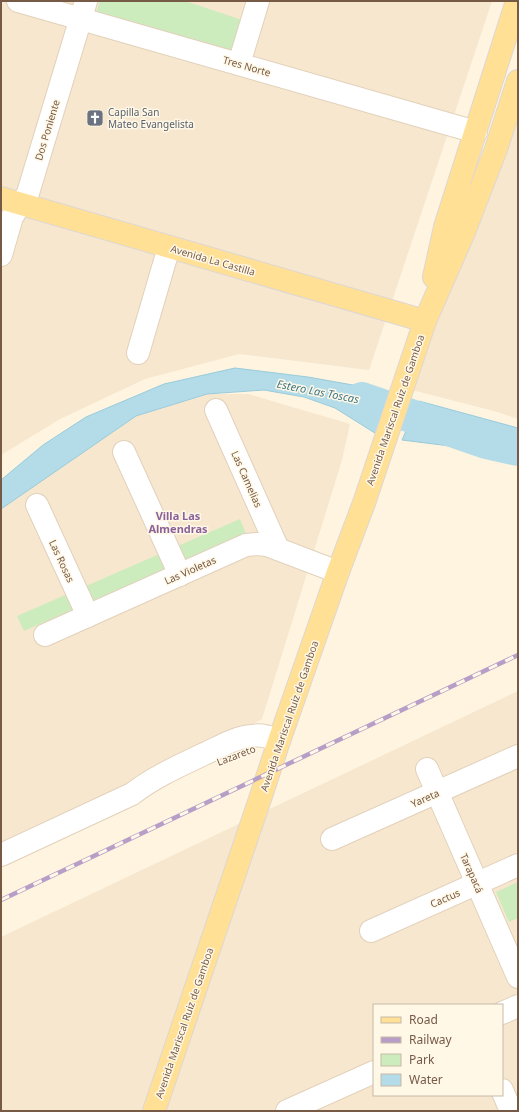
<svg xmlns="http://www.w3.org/2000/svg" width="519" height="1112" font-family="'Noto Sans',sans-serif">
<style>
.residential{fill:#f6e7ce;fill-rule:evenodd}
.green{fill:#cdecbe}
.water{fill:#b3dce8;stroke:#99cbdb}
.lines{fill:none;stroke-linecap:round;stroke-linejoin:round}
.river{stroke:#b3dce8;stroke-width:34}
.minor-casing{stroke:#e2d1bb;stroke-width:24}
.major-casing{stroke:#ded7d3;stroke-width:24}
.minor{stroke:#fff;stroke-width:22}
.major{stroke:#ffe095;stroke-width:22}
.rail-casing{stroke:#b79ec7;stroke-width:4.5}
.rail{stroke:#fff8e7;stroke-width:3;stroke-dasharray:9;stroke-linecap:butt}
.labels{text-anchor:middle;dominant-baseline:central;stroke-width:3;stroke-linejoin:round;paint-order:stroke}
.street-label{font-size:10px;fill:#765a46;stroke:#fff8e7}
.worship-label{font-size:10px;fill:#5b616d;stroke:#fff8e7;text-anchor:start}
.water-label{font-size:11px;font-style:italic;fill:#3e798b;stroke:#fff8e7}
.neighbourhood-label{font-size:11px;font-weight:bold;fill:#8b619a;stroke:#fff8e7}
</style>
<rect width="100%" height="100%" fill="#fef4e0"/>
<g class="residential">
<polygon points="1,1 492,1 369,370 239,354 145,379 60,419 1,455"/>
<polygon points="518,110 518,419 494,411 408,389 487,206"/>
<polygon points="207,394 248,394 350,424 342,460 262,719 191,759 1,847 1,499 103,427"/>
<path d="M518 691V1111H1V937ZM374 1005H502V1095H374Z"/>
</g>
<g class="green">
<polygon points="100,1 185,1 242,20 229,57 96,13"/>
<polygon points="240,519 246,534 24,631 17,616"/>
<polygon points="518,882 518,918 509,922 496,892"/>
</g>
<g class="water">
<polygon points="235,368 308,377 392,392 378,435 335,408 304,397 264,390 207,394 136,416 1,509 1,480 43,445 86,417 164,384"/>
<polygon points="419,401 518,428 518,461 466,448 402,440"/>
</g>
<g class="lines">
<polyline class="river" points="362,399 486,442 518,449"/>
<g class="minor-casing">
<g id="minor">
<polyline points="18,1 476,132"/>
<polyline points="239,64 258,1"/>
<polyline points="1,255 12,217 28,193 86,1"/>
<polyline points="138,353 169,247"/>
<polyline points="216,410 278,549"/>
<polyline points="124,452 180,575"/>
<polyline points="37,505 88,616"/>
<polyline points="45,635 246,545 257,544 267,545 338,572"/>
<polyline points="427,769 518,977"/>
<polyline points="332,839 518,756"/>
<path d="M1 855 132 794C154 777 179 766 204 754 220 747 235 737 252 736 262 734 270 737 279 741"/>
<polyline points="371,931 518,865"/>
<polyline points="502,1013 518,1006"/>
<polyline points="502,1090 511,1111"/>
<polyline points="287,1111 374,1072"/>
</g>
</g>
<g class="major-casing">
<g id="major">
<polyline points="1,198 425,321"/>
<polyline points="434,277 445,227 517,1"/>
<polyline points="154,1111 260,799 279,741 338,572 364,503 425,321 464,232 496,149 518,81"/>
</g>
</g>
<use href="#minor" class="minor"/>
<use href="#major" class="major"/>
<g class="rail-casing">
<polyline id="rail" points="1,900 518,655"/>
</g>
<use href="#rail" class="rail"/>
</g>
<defs>
<g id="church-square" transform="scale(0.9)"><rect x="-9" y="-9" width="18" height="18" rx="4" fill="#6b7280" stroke="#fff8e7"/><path d="M-1.2-6h2.4v3.5h3.3v2.4h-3.3V6h-2.4V-.1h-3.3v-2.4h3.3Z" fill="#fff"/></g>
</defs>
<g fill-rule="evenodd">
<use href="#church-square" x="95" y="118"/>
</g>
<g class="labels">
<g class="street-label">
<text transform="translate(247 66) rotate(16)">Tres Norte</text>
<text transform="translate(47 130) rotate(-73)">Dos Poniente</text>
<text transform="translate(213 260) rotate(16)">Avenida La Castilla</text>
<text transform="translate(395 410) rotate(-71)">Avenida Mariscal Ruiz de Gamboa</text>
<text transform="translate(247 479) rotate(66)">Las Camelias</text>
<text transform="translate(62 561) rotate(65)">Las Rosas</text>
<text transform="translate(190 570) rotate(-24)">Las Violetas</text>
<text transform="translate(289 716) rotate(-71)">Avenida Mariscal Ruiz de Gamboa</text>
<text transform="translate(236 755) rotate(-21)">Lazareto</text>
<text transform="translate(425 798) rotate(-24)">Yareta</text>
<text transform="translate(472 873) rotate(66)">Tarapacá</text>
<text transform="translate(445 898) rotate(-24)">Cactus</text>
<text transform="translate(184 1023) rotate(-71)">Avenida Mariscal Ruiz de Gamboa</text>
</g>
<g class="worship-label">
<text x="108" y="112">Capilla San<tspan x="108" dy="12">Mateo Evangelista</tspan></text>
</g>
<g class="water-label">
<text transform="translate(318 391) rotate(11)">Estero Las Toscas</text>
</g>
<g class="neighbourhood-label">
<text x="178" y="515">Villa Las<tspan x="178" dy="13">Almendras</tspan></text>
</g>
</g>
<rect width="519" height="1112" fill="none" stroke="#765a46" stroke-width="4"/>
<rect x="373" y="1004" width="130" height="92" fill="#fff8e7" stroke="#c8b9a7"/>
<rect x="381" y="1017" width="20" height="6" fill="#ffe095" stroke="#c8b9a7"/>
<text x="409" y="1024" font-size="12" fill="#765a46">Road</text>
<rect x="381" y="1037" width="20" height="6" fill="#b79ec7" stroke="#c8b9a7"/>
<text x="409" y="1044" font-size="12" fill="#765a46">Railway</text>
<rect x="381" y="1054" width="20" height="12" fill="#cdecbe" stroke="#c8b9a7"/>
<text x="409" y="1064" font-size="12" fill="#765a46">Park</text>
<rect x="381" y="1074" width="20" height="12" fill="#b3dce8" stroke="#c8b9a7"/>
<text x="409" y="1084" font-size="12" fill="#765a46">Water</text>
</svg>
